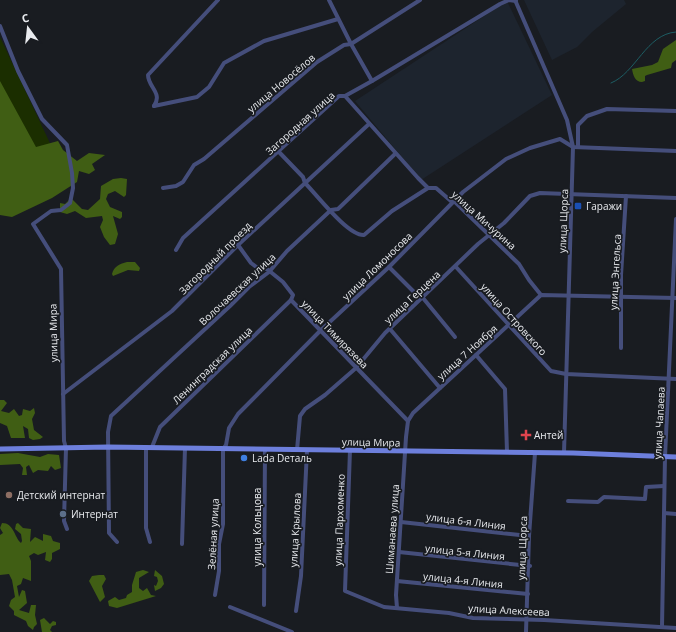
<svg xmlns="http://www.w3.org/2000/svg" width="676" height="632" font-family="'Open Sans',sans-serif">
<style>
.built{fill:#1d242e}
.green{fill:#1b2e00}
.forest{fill:#405e14}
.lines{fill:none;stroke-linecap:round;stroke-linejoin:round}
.stream{stroke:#1d5d63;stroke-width:1}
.minor{stroke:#454e7b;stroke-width:4}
.major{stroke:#6d7fdc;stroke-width:5}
.transit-dot{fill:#1a4fb4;stroke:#191c21;stroke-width:1.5}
.health-dot{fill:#e0444e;stroke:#191c21;stroke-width:1.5}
.shop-dot{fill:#3f7fe0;stroke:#191c21;stroke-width:1.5}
.education-dot{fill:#8d6e63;stroke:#191c21;stroke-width:1.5}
.service-dot{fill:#5c6f8a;stroke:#191c21;stroke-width:1.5}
.labels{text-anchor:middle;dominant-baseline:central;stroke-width:3.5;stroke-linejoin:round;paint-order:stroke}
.street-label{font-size:10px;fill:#e9ebef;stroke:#191c21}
.poi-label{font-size:10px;fill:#e9ebef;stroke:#191c21;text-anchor:start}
</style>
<rect width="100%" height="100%" fill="#191c21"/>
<g class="built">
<polygon points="524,0 624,0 626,4 592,32 577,47 552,60"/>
<polygon points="507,1 552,95 421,180 355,101"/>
</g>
<polygon class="green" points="0,37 65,175 0,214"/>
<g class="forest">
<path d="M676 40V60L672 63 671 68 647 75 645 76V81L642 82C635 82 633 75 632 69L652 65 658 62 663 49Z"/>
<polygon points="0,81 36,147 58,141 63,150 77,161 89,153 105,155 92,164 95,170 89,174 79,171 77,182 52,198 12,217 0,215"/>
<polygon points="121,178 127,179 126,195 124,197 115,191 108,194 106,199 110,207 122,212 122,217 120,219 113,216 118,234 115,244 110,245 104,237 100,227 103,220 102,216 86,218 75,211 67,214 60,212 60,203 65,204 71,198 82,209 88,210 100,199 101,186 113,179"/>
<path d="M127 262H135L140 268 139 271 128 270 113 276 112 274C114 266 120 264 127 262Z"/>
<polygon points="0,400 4,400 7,403 1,411 9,413 14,409 19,416 22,415 23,409 30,411 34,408 35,413 32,419 34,430 43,437 40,439 33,440 29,438 28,429 23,426 25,438 11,438 7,426 0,423"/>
<polygon points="18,453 40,457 48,454 59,455 61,468 55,470 51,466 48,471 38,470 33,473 29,465 26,467 27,475 22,475 23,468 20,464 0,465 0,454"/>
<path d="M2 523C14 523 14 537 21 543L22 541 21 534 15 529 16 524 18 523 23 528 31 529 30 542 35 537 43 541V534L51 536 53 541 60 543V549L52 553V559L50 562 45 560 46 552 38 555 34 553 29 556 31 561V581L23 578 21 584 17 586 19 597 22 590 25 591 27 603 19 610 29 613 31 605H36L35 615 37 624 34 627 33 630 28 626 26 621 14 615V611L9 606 11 600 15 597 12 580 9 574 0 575V535L3 533 0 528Z"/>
<polygon points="143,570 149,572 139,578 139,588 143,591 147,588 151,595 156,596 117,608 109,606 108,601 115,597 119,600 126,598 127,595 132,592 132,585 136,572"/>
<polygon points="155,570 162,576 164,584 161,588 155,591 154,585 156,586 158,581 157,577 154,576"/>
<polygon points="99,575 104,575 106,579 102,586 105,597 100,602 89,581 92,576"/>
<polygon points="44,618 50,624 53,621 56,622 56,625 52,626 50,630 52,632 42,632 40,620"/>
</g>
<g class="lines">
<path class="stream" d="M611 83C636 73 646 34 676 32"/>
<g class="minor">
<polyline points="329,0 351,44 372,81"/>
<polyline points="515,0 567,120 573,147 564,453"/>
<polyline points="0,26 18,71 42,119 67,145 72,173 73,188 70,203 61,210 51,211 33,224 61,269 64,441 66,448 64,521 67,529"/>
<polyline points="345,96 418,178 428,188 436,188 452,202 455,202 519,264 529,280 541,295"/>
<polyline points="154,106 197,97 209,87 224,63 264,41 338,19"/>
<path d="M154 106C163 93 148 87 148 75L218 0"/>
<polyline points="578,147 578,125 587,116 607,109 676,111"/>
<path d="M279 152 303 177 305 183C317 195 348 236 364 235L392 211 428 188"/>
<polyline points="163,188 176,186 183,182 194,165 204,159 317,62 344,45 351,44 420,0"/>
<polyline points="238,245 251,263 259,269 267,269 283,282 293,295 291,300 408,421"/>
<polyline points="176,250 183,238 339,96 345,96 372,81 500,4 509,0 516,1"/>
<polyline points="389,267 419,297 423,298 455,337"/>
<polyline points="456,267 551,371 566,374 676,379"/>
<polyline points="390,329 440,388"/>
<polyline points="621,348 621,275 626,196"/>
<polyline points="476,355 505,389 507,452"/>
<polyline points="63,394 172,311 238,245 369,124"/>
<polyline points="146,447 146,528 150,542"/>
<polyline points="152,447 160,427 291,300"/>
<polyline points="297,450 300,416 305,409 325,395 356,368 385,333 478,244 504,223 530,196 540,193 676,198"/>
<polyline points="350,450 345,591 384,607 449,613 473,618 544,620 676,628"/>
<polyline points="568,501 598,502 604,497 645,499 646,487 664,486"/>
<polyline points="664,513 676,514"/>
<polyline points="401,522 529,536"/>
<polyline points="117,542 109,533 108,432 111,416 230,306 249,287 269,272 287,251 331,210 338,209 395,154"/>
<polyline points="182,544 185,448"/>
<polyline points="399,552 530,566"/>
<polyline points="397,581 528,594"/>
<polyline points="215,595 219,571 219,544 223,524 223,449 226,445 229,428 238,414 320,331 389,267 463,192 506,159 530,148 560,139 573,147 676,151"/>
<polyline points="264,605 265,449"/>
<polyline points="230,607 292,632"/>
<polyline points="397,608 396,595 406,437 408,421 413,413 541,295 676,298"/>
<polyline points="296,611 301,576 307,450"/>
<polyline points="662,627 665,457 676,219"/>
<polyline points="526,632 529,536 535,453"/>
</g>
<polyline class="major" points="0,449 108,447 573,453 676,457"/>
</g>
<rect class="transit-dot" x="574" y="202" width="8" height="8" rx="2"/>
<path class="health-dot" d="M524 429h4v4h4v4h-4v4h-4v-4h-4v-4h4z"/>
<circle class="shop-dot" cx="244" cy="458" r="4"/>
<circle class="education-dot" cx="9" cy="495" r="4"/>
<circle class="service-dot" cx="63" cy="514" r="4"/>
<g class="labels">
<g class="street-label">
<text transform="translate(281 83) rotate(-40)">улица Новосёлов</text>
<text transform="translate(300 123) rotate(-42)">Загородная улица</text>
<text transform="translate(484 220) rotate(42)">улица Мичурина</text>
<text transform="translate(563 221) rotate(-88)">улица Щорса</text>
<text transform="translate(215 258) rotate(-45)">Загородный проезд</text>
<text transform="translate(377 266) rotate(-44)">улица Ломоносова</text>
<text transform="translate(615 272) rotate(-87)">улица Энгельса</text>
<text transform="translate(237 289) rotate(-43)">Волочаевская улица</text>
<text transform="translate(412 297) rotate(-43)">улица Герцена</text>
<text transform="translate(514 319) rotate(48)">улица Островского</text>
<text transform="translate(53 333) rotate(-91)">улица Мира</text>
<text transform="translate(335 334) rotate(46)">улица Тимирязева</text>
<text transform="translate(467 352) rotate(-42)">улица 7 Ноября</text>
<text transform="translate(212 365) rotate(-44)">Ленинградская улица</text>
<text transform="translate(659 423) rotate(-87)">улица Чапаева</text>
<text transform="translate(371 442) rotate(1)">улица Мира</text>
<text transform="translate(339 520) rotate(-88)">улица Пархоменко</text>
<text transform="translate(466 521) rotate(7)">улица 6-я Линия</text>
<text transform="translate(257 527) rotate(-90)">улица Кольцова</text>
<text transform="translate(392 529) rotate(-86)">Шиманаева улица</text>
<text transform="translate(295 530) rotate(-87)">улица Крылова</text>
<text transform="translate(213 534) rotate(-87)">Зелёная улица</text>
<text transform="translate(522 548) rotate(-88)">улица Щорса</text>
<text transform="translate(465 552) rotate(6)">улица 5-я Линия</text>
<text transform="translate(463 580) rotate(6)">улица 4-я Линия</text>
<text transform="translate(509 610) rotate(3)">улица Алексеева</text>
</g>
<g class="poi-label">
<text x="586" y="206">Гаражи</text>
<text x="534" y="435">Антей</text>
<text x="252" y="458">Lada Dеталь</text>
<text x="17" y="495">Детский интернат</text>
<text x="71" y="514">Интернат</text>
</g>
</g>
<g transform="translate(28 28) rotate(345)" stroke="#191c21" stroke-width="3" paint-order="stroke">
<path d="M0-3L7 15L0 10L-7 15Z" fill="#e9ebef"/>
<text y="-6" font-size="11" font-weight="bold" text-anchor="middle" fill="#e9ebef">С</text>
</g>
</svg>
